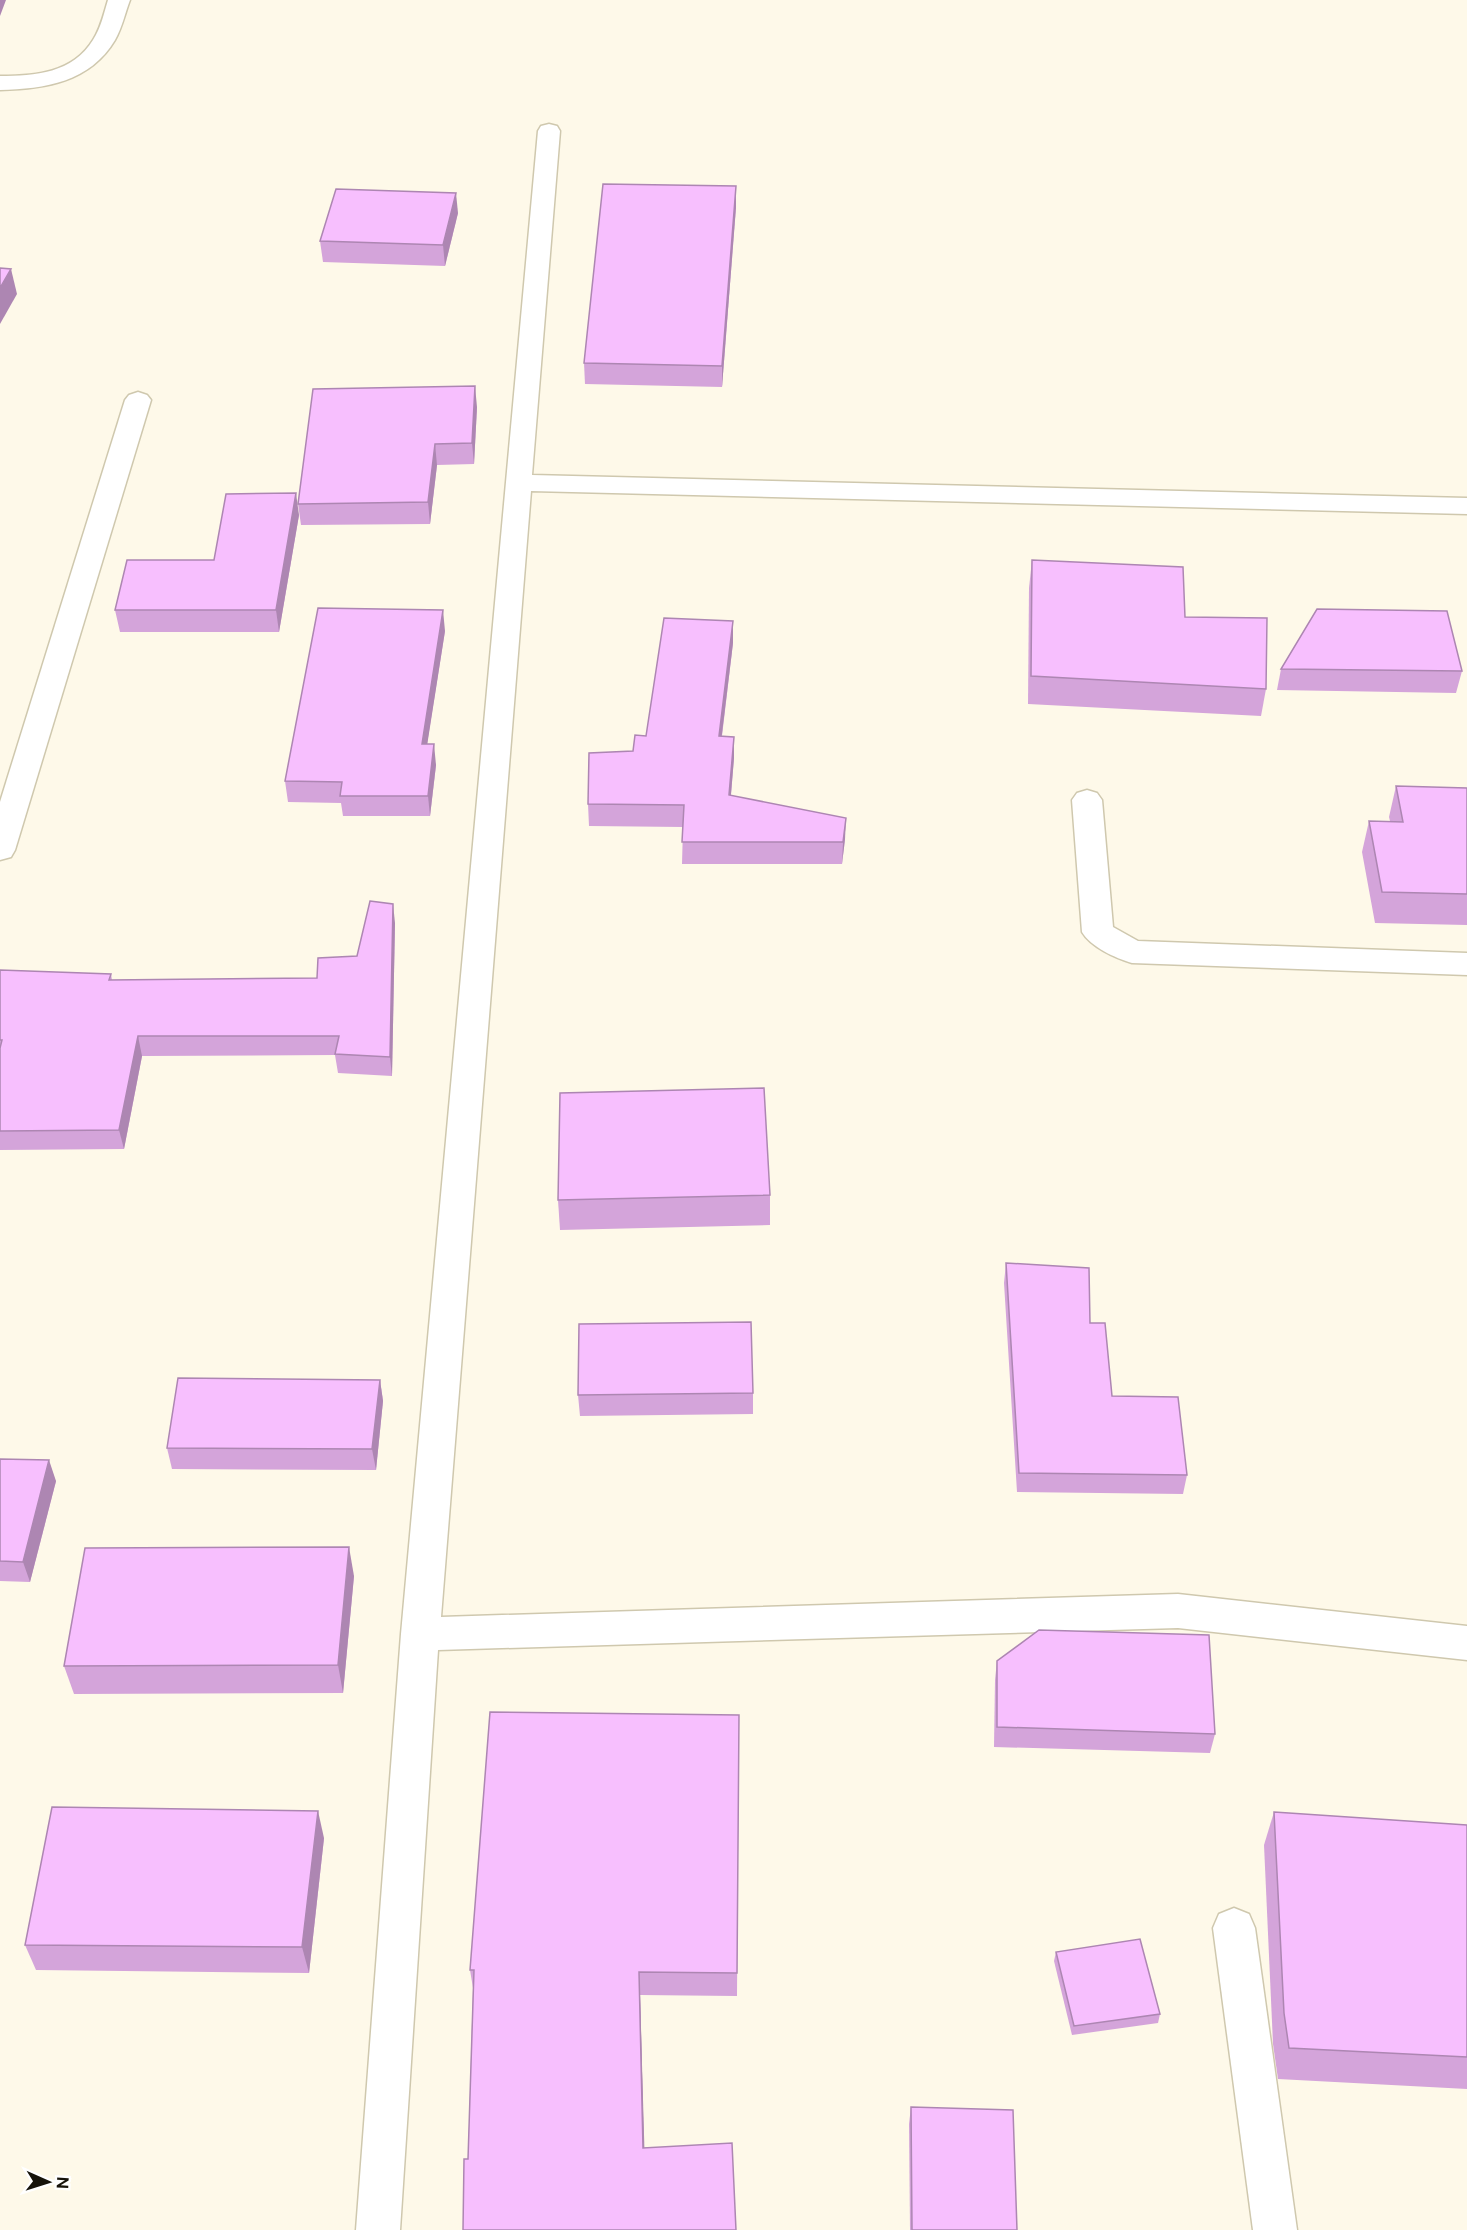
<svg xmlns="http://www.w3.org/2000/svg" width="1467" height="2230" font-family="'Public Sans',sans-serif">
<style>
.lines{fill:none;stroke-linecap:round;stroke-linejoin:round}
.minor-casing{stroke:#cfc8ae;stroke-width:3}
.minor{fill:#fff;fill-rule:evenodd}
.wall{fill:#d4a4da}
.shaded-wall{fill:#ad86b2}
.building{fill:#f7bffe;stroke:#ad86b2;stroke-width:1.5}
</style>
<rect width="100%" height="100%" fill="#fef9e9"/>
<g class="lines">
<g class="minor-casing">
<g id="minor">
<path d="M108 0H130C125 13 122 28 115 40 90 82 45 89 0 90V76C35 76 73 73 93 40 101 28 104 13 108 0Z"/>
<polygon points="549,124 557,126 560,131 532,475 1467,498 1467,514 531,491 441,1617 1178,1594 1467,1626 1467,1660 1178,1628 438,1650 400,2230 356,2230 401,1634 538,131 541,126"/>
<polygon points="138,392 147,395 151,400 15,850 11,857 0,860 0,802 125,400 129,395"/>
<path d="M1087 790 1097 793 1102 800 1113 927 1138 941 1467 953V975L1132 963C1115 958 1091 947 1082 932L1072 800 1077 793Z"/>
<polygon points="1234,1908 1249,1914 1255,1928 1297,2230 1253,2230 1213,1928 1219,1914"/>
</g>
</g>
<use href="#minor" class="minor"/>
</g>
<g class="wall">
<polygon points="736,207 722,387 585,384 584,363"/>
<polygon points="458,213 445,266 323,262 320,241"/>
<polygon points="477,407 474,464 437,465 430,524 301,525 298,504"/>
<polygon points="299,515 279,632 120,632 115,610 214,560"/>
<polygon points="1032,560 1185,617 1266,689 1261,716 1028,704 1029,588"/>
<polygon points="445,631 427,744 436,765 430,816 343,816 341,803 288,802 285,781"/>
<polygon points="733,643 722,736 734,758 731,795 845,839 842,864 682,864 683,827 589,826 588,804 646,736"/>
<polygon points="1281,669 1462,671 1456,693 1277,690"/>
<polygon points="1396,786 1467,788 1467,925 1375,923 1362,852 1369,821 1390,821 1389,817"/>
<polygon points="395,923 392,1076 338,1073 335,1055 142,1056 124,1149 0,1150 0,970 111,974 112,980 317,978 357,956"/>
<polygon points="770,1195 770,1225 560,1230 558,1200"/>
<polygon points="1006,1263 1090,1323 1112,1396 1187,1475 1183,1494 1017,1492 1004,1283"/>
<polygon points="380,1380 383,1401 376,1470 172,1469 167,1448"/>
<polygon points="753,1393 753,1414 580,1416 578,1395"/>
<polygon points="0,1459 56,1481 30,1582 0,1581"/>
<polygon points="354,1576 343,1693 74,1694 64,1666"/>
<polygon points="997,1661 1215,1734 1210,1753 994,1747 995,1680"/>
<polygon points="739,1715 737,1996 640,1995 644,2148 468,2159 473,1988 470,1970"/>
<polygon points="1274,1812 1467,1825 1467,2089 1278,2079 1273,2044 1264,1845"/>
<polygon points="324,1838 309,1973 36,1970 25,1945"/>
<polygon points="1056,1952 1160,2014 1158,2023 1072,2035 1054,1961"/>
<polygon points="911,2107 1017,2230 910,2230 909,2124"/>
</g>
<g class="shaded-wall">
<polygon points="0,0 6,0 0,16"/>
<polygon points="736,186 736,207 722,387 722,366"/>
<polygon points="456,193 458,213 445,266 443,245"/>
<polygon points="11,269 17,294 0,324 0,288"/>
<polygon points="475,386 477,407 474,464 472,443"/>
<polygon points="435,444 437,465 430,524 428,502"/>
<polygon points="296,493 299,515 279,632 276,610"/>
<polygon points="443,610 445,631 424,765 422,744"/>
<polygon points="733,621 733,643 719,758 719,736"/>
<polygon points="734,737 734,758 729,817 729,795"/>
<polygon points="434,744 436,765 430,816 428,796"/>
<polygon points="846,818 845,839 842,864 843,842"/>
<polygon points="393,904 395,923 392,1076 390,1057"/>
<polygon points="138,1036 142,1056 124,1149 119,1130"/>
<polygon points="380,1380 383,1401 376,1470 372,1449"/>
<polygon points="49,1460 56,1481 30,1582 23,1562"/>
<polygon points="349,1547 354,1576 343,1693 338,1665"/>
<polygon points="318,1811 324,1838 309,1973 302,1947"/>
<polygon points="639,1972 640,1995 645,2169 643,2148"/>
</g>
<g class="building">
<polygon points="603,184 736,186 722,366 584,363"/>
<polygon points="336,189 456,193 443,245 320,241"/>
<polygon points="0,268 11,269 0,288"/>
<polygon points="475,386 472,443 435,444 428,502 298,504 313,389"/>
<polygon points="296,493 276,610 115,610 127,560 214,560 226,494"/>
<polygon points="1032,560 1183,567 1185,617 1267,618 1266,689 1031,676"/>
<polygon points="318,608 443,610 422,744 434,744 428,796 340,796 342,782 285,781"/>
<polygon points="1317,609 1447,611 1462,671 1281,669"/>
<polygon points="664,618 733,621 719,736 734,737 729,795 846,818 843,842 682,842 684,805 588,804 589,753 633,751 635,735 646,736"/>
<polygon points="1396,786 1467,788 1467,894 1382,892 1369,821 1403,822"/>
<polygon points="370,901 393,904 390,1057 335,1054 339,1036 138,1036 119,1130 0,1131 0,1048 2,1040 0,1040 0,970 111,974 109,980 317,978 318,958 357,956"/>
<polygon points="764,1088 770,1195 558,1200 560,1093"/>
<polygon points="1006,1263 1089,1268 1090,1323 1105,1323 1112,1396 1178,1397 1187,1475 1019,1473"/>
<polygon points="751,1322 753,1393 578,1395 579,1324"/>
<polygon points="178,1378 380,1380 372,1449 167,1448"/>
<polygon points="0,1459 49,1460 23,1562 0,1561"/>
<polygon points="349,1547 338,1665 64,1666 85,1548"/>
<polygon points="1039,1630 1209,1635 1215,1734 997,1727 997,1661"/>
<polygon points="490,1712 739,1715 737,1973 639,1972 643,2148 732,2143 736,2230 463,2230 464,2159 468,2159 474,1970 470,1970"/>
<polygon points="52,1807 318,1811 302,1947 25,1945"/>
<polygon points="1274,1812 1467,1825 1467,2057 1289,2048 1284,2013"/>
<polygon points="1140,1939 1160,2014 1074,2026 1056,1952"/>
<polygon points="911,2107 1013,2110 1017,2230 912,2230"/>
</g>
<g transform="translate(48 2182) rotate(93)" stroke="#ffffff" stroke-width="4.5" paint-order="stroke">
<path d="M0-4.5L10 22L0 15L-10 22Z" fill="#16130a"/>
<text y="-9" font-size="16" font-weight="bold" text-anchor="middle" fill="#16130a">N</text>
</g>
</svg>
